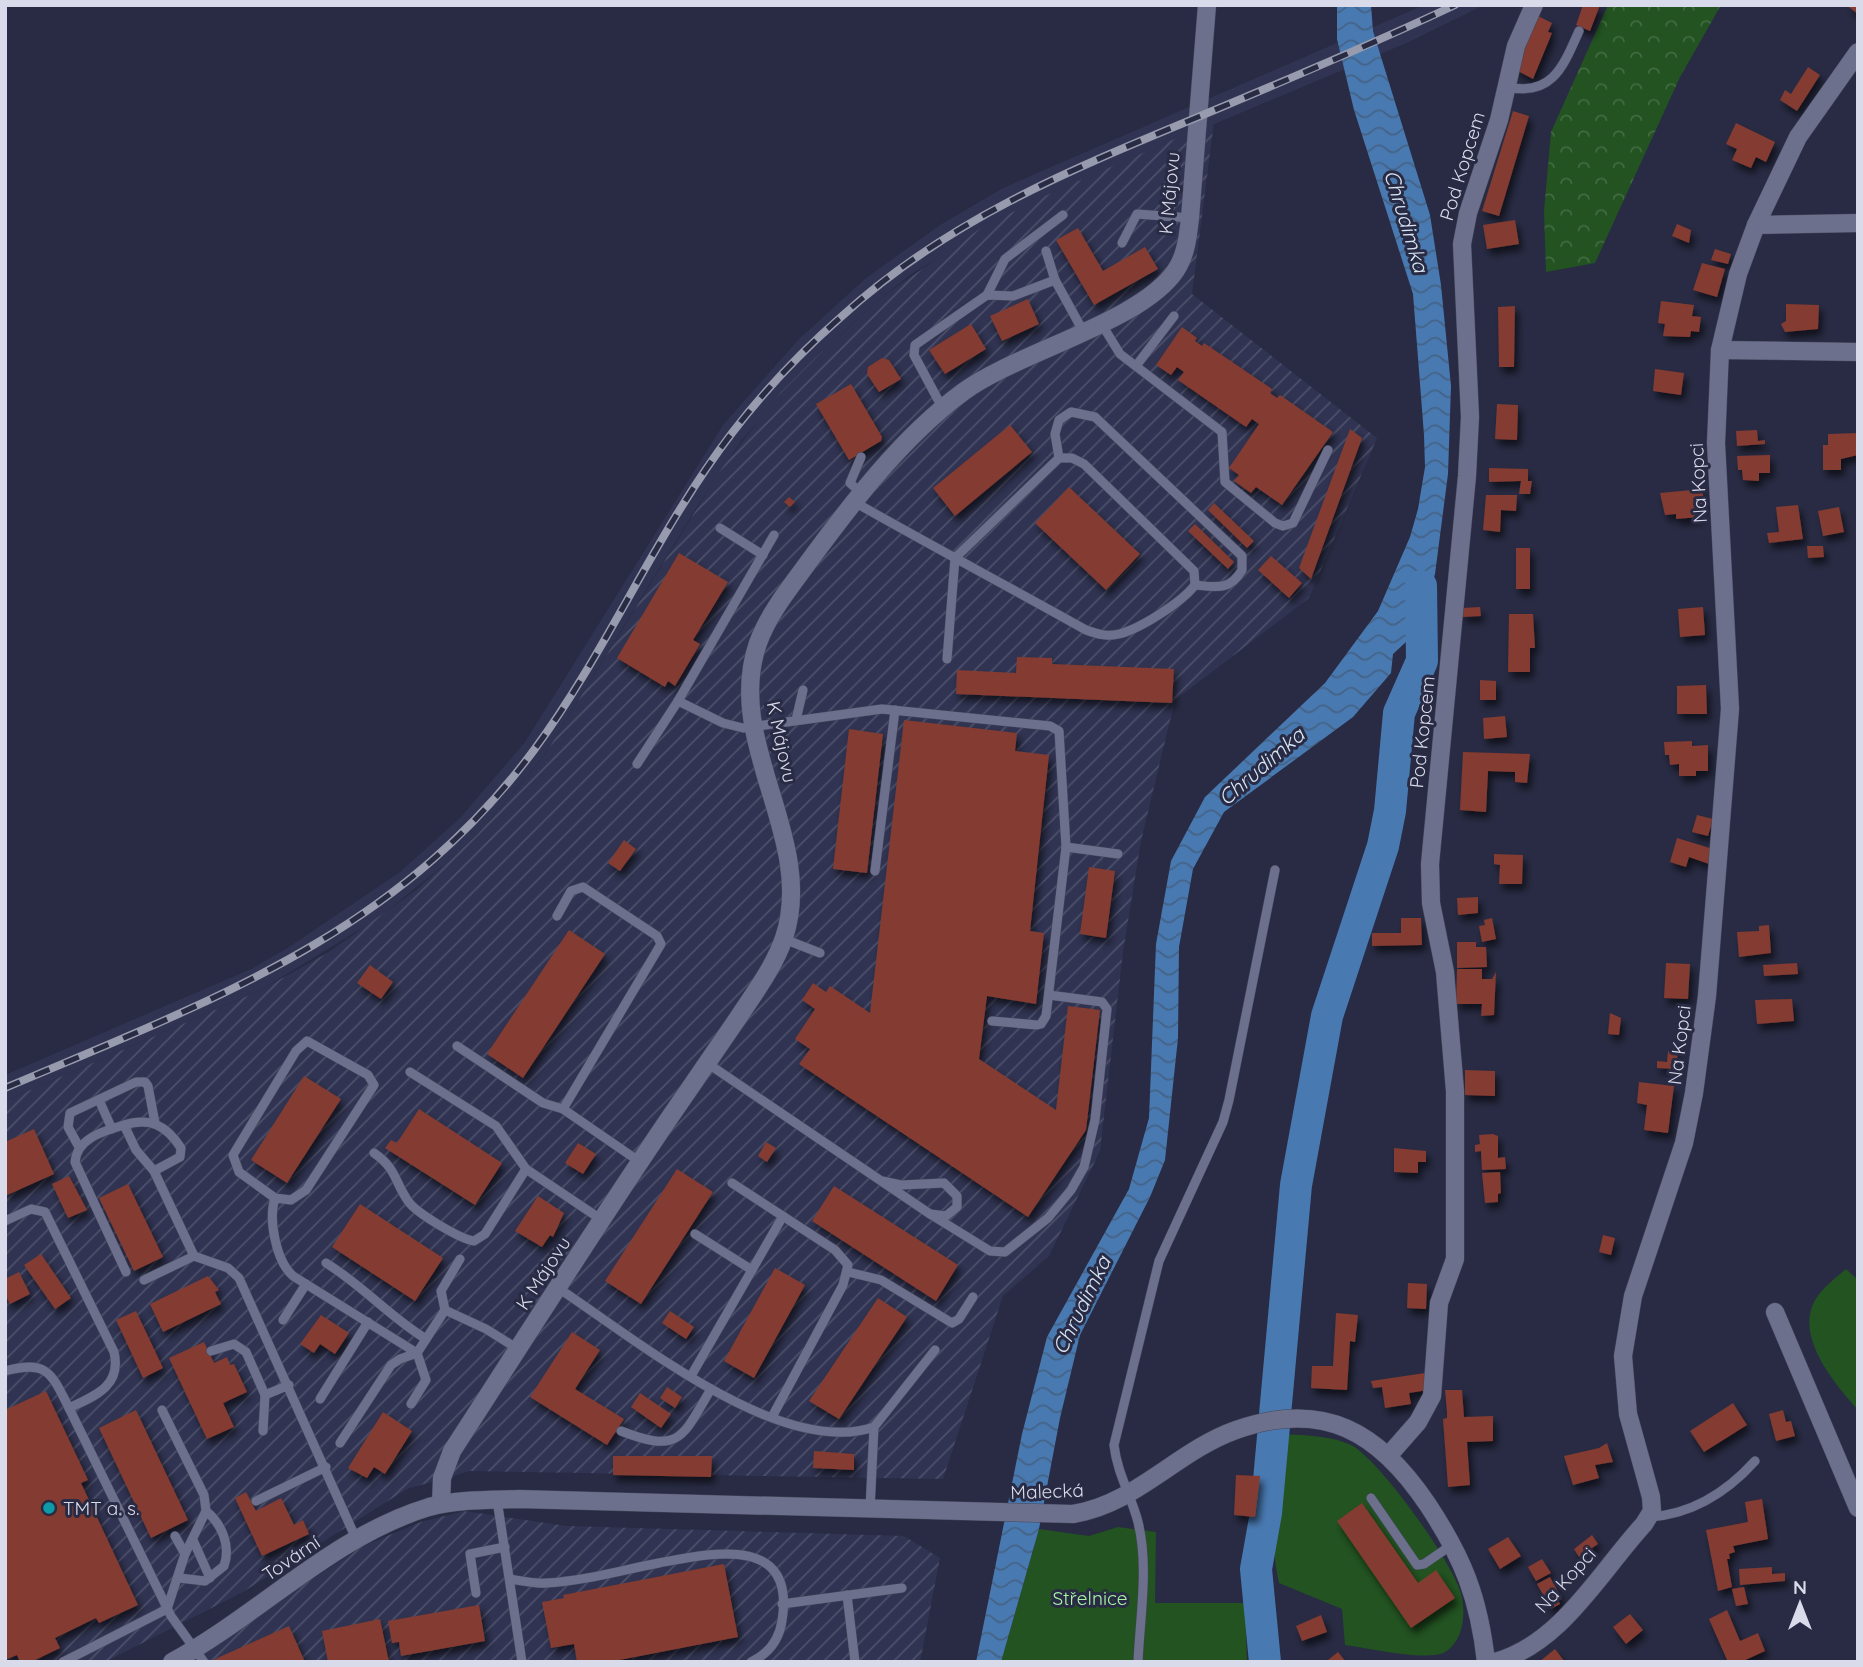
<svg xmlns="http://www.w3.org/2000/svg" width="1863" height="1667" font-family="Quicksand,sans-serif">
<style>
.built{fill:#303351}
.industrial{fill:url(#industrial-furrows)}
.green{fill:#225321}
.forest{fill:url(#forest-crowns)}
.water{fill:url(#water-waves)}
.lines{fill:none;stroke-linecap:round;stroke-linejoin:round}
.river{stroke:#4879b1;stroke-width:32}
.building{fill:#833b30;filter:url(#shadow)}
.service-casing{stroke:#45475b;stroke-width:10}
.minor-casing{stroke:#45475b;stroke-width:19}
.tertiary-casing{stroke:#45475b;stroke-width:19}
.service{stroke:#6c708c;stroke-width:9}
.minor{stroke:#6c708c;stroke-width:18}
.tertiary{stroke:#6c708c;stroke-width:18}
.rail-casing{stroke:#989aad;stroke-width:8}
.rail{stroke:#282b43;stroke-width:5;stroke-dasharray:16;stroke-linecap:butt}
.culture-dot{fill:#0f9aa8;stroke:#282b43;stroke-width:2.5}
.labels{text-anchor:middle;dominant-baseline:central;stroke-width:6;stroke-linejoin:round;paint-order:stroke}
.street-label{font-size:19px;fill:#d9dbeb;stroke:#282b43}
.poi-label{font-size:19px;fill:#d9dbeb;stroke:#282b43;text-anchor:start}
.park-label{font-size:19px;fill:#a7f4a4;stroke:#282b43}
.water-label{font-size:21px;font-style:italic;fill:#d7e5f5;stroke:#282b43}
</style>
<defs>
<pattern id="industrial-furrows" width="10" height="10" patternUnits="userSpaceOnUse" patternTransform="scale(1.75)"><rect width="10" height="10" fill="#303351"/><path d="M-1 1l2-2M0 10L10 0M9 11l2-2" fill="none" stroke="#4d506a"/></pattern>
<pattern id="forest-crowns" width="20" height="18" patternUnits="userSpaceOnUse" patternTransform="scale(1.75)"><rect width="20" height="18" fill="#225321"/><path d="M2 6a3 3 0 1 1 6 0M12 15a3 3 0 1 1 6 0" fill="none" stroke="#426b41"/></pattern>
<pattern id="water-waves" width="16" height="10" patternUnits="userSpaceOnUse" patternTransform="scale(1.75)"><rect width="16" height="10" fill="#4879b1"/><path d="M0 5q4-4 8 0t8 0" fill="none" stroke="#456386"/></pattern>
<filter id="shadow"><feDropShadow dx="3.5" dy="6" stdDeviation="3.5" flood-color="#0009"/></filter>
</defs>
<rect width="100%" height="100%" fill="#282b43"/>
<polygon class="built" points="1424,5 1484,5 1409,42 1051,193 913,273 882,297 815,358 742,440 697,507 544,756 477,835 449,861 377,919 261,990 5,1101 5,1075 251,969 286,949 400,872 460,818 525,742 723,425 798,340 866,278 940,225 1003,188"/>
<g class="industrial">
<polygon points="1214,122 1192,294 1377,438 1309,598 1175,700 1141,841 1123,952 1100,1151 1049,1256 1003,1296 943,1479 470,1471 407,1489 243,1592 105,1662 5,1662 5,1101 261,990 329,952 416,890 477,835 544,756 722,468 781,392 815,358 882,297 981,228 1051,193"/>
<polygon points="464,1511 567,1526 904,1536 940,1558 920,1662 185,1662 363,1546 421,1522"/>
</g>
<g class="green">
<path d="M1846 1269 1858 1280V1410C1837 1387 1801 1344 1811 1310 1816 1292 1832 1281 1846 1269Z"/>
<path d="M1278 1434C1301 1435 1330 1435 1351 1445 1379 1459 1454 1564 1461 1594 1466 1612 1464 1641 1445 1652 1427 1662 1368 1648 1345 1645L1342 1609 1279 1583C1268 1534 1273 1484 1278 1434Z"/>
<polygon points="1118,1527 1156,1532 1155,1603 1245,1603 1247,1662 1001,1662 1039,1529 1089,1536"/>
</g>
<polygon class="forest" points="1608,5 1721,5 1680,77 1595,263 1546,272 1544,211 1551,132"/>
<polygon class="water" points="1337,5 1371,5 1373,31 1430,215 1441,285 1451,386 1448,474 1435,574 1420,629 1393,654 1391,673 1353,717 1224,812 1193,869 1179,947 1178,1038 1165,1160 1150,1197 1080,1335 1060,1418 1039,1529 1001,1662 976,1662 1022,1434 1047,1337 1129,1189 1149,1118 1156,944 1171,861 1205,797 1325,683 1378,611 1410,537 1418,509 1425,467 1424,435 1413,294 1354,110 1337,39"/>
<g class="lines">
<polyline class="river" points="1265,1662 1256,1569 1266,1513 1296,1185 1327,1016 1383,846 1390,811 1399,713 1422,661 1421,586"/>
</g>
<g class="building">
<polygon points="1583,5 1600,5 1590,31 1576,25"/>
<polygon points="1846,5 1858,5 1858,14"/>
<polygon points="1538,16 1552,23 1548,32 1552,33 1533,79 1516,70"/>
<polygon points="1808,67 1820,75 1797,111 1780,100 1785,90 1791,94"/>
<polygon points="1513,111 1529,116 1499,216 1482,211"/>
<polygon points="1736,123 1775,142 1766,162 1756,157 1751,168 1732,160 1737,149 1726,144"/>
<polygon points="1515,220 1519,244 1487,249 1483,225"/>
<polygon points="1677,224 1691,230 1689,243 1672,236"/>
<polygon points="1078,228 1103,271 1145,247 1158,269 1094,305 1056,240"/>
<polygon points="1715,249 1731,254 1728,264 1711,260"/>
<polygon points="1702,263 1725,269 1717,297 1693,290"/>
<polygon points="1028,299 1039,324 1002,341 990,316"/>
<polygon points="1661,301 1694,305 1692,316 1701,317 1699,332 1691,331 1690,337 1663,336 1665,324 1658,323"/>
<polygon points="1786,304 1819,305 1818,329 1785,332 1781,324 1786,321"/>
<polygon points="1515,306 1514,367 1499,367 1498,307"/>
<polygon points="971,324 986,349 945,374 929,350"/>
<polygon points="1182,327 1197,338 1195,341 1202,346 1204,343 1272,389 1270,393 1277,398 1280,395 1333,432 1282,505 1256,487 1251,493 1234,481 1239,475 1229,468 1259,424 1252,419 1246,427 1178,380 1184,372 1177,367 1171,375 1156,365"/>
<polygon points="882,358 889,360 901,379 879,392 867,374 868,367"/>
<polygon points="1655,369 1684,373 1681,395 1653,391"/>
<polygon points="851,384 882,437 881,441 849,460 816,404"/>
<polygon points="1497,404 1518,405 1517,440 1495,439"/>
<polygon points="1010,425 1032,452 955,516 933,488"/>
<polygon points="1350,429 1362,438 1311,579 1299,568"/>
<polygon points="1757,430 1758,441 1765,440 1765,444 1737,446 1736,431"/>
<polygon points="1858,433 1858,455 1841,459 1841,470 1823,470 1823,445 1828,445 1828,434"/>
<polygon points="1770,455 1770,473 1759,473 1759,481 1743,480 1742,470 1738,470 1737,456"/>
<polygon points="1489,468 1528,469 1528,481 1532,481 1530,494 1519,494 1521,481 1489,482"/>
<polygon points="1069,487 1140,554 1106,590 1035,523"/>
<polygon points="1702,489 1705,506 1698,507 1700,517 1676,519 1676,514 1665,515 1660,493"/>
<polygon points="1486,495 1517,495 1516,511 1501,510 1500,532 1483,530"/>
<polygon points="789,497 795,502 790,507 784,502"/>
<polygon points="1214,503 1254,541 1247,548 1208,510"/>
<polygon points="1798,505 1803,539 1769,543 1767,533 1779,532 1776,507"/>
<polygon points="1839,507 1844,532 1823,536 1818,511"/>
<polygon points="1195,524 1234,562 1228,569 1188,531"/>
<polygon points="1807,546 1823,546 1824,557 1808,558"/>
<rect x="1516" y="548" width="14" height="41"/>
<polygon points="679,553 728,582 693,640 700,644 675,686 668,681 665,687 617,658"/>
<polygon points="1271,556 1302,583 1289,598 1258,570"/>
<polygon points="1480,607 1481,616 1463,617 1462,608"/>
<polygon points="1703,607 1705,635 1680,637 1678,609"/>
<polygon points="1509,614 1533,614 1535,648 1530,648 1530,672 1508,672"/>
<polygon points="1017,657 1052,658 1052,664 1174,669 1172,703 956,694 957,670 1016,673"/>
<polygon points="1480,680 1496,681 1496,700 1480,700"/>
<polygon points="1706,685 1707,714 1677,714 1677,686"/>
<polygon points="1505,716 1507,737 1484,739 1483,718"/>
<polygon points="904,720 1017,733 1015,751 1049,755 1030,931 1044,933 1036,1004 987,996 979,1059 1056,1110 1068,1006 1100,1010 1086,1130 1028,1217 799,1064 810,1049 795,1039 815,1009 802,1000 813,983 826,992 830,986 870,1013"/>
<polygon points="849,729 883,734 867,873 833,869"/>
<polygon points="1692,741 1692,746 1708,745 1708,771 1696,771 1696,776 1679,776 1679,764 1670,765 1669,755 1665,755 1664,742"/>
<polygon points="1463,752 1530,754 1527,783 1515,782 1515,772 1488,771 1486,812 1460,810"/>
<polygon points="1697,815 1713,819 1708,836 1692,832"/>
<polygon points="1677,838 1713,849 1709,864 1689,857 1686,867 1670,862"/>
<polygon points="624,840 636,849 620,871 608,863"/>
<polygon points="1494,854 1523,855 1522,884 1499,884 1500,865 1494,864"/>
<polygon points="1089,867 1115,871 1106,938 1080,934"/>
<polygon points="1478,897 1478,913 1458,915 1457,898"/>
<polygon points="1401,918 1421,918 1422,945 1372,946 1372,933 1401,933"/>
<polygon points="1492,918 1496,939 1482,942 1479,926 1485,925 1484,920"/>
<polygon points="1769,925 1771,953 1739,957 1737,932 1759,931 1759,926"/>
<polygon points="569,930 605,954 523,1078 487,1054"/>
<polygon points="1457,942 1476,942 1476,947 1486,947 1487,967 1457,968"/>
<polygon points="1666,963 1690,964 1688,999 1664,998"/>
<polygon points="1797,963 1798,974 1764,976 1763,965"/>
<polygon points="370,965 393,982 381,999 357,983"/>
<polygon points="1457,969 1482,969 1482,979 1492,979 1496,972 1494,1015 1481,1016 1482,1004 1456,1004"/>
<polygon points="1792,999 1794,1021 1757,1024 1755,1000"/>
<polygon points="1610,1013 1621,1018 1619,1035 1608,1034"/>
<polygon points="1668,1051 1678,1052 1676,1069 1657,1068 1657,1061 1667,1062"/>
<polygon points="1465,1070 1495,1071 1495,1096 1465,1095"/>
<polygon points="304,1076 341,1099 287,1183 251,1160"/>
<polygon points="1639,1082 1674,1086 1668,1133 1644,1130 1647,1105 1637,1103"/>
<polygon points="419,1109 502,1163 475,1205 385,1148 391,1140 397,1143"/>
<polygon points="34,1129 54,1174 5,1196 5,1142"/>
<polygon points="1493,1134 1498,1136 1498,1158 1505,1157 1506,1169 1482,1170 1481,1151 1475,1152 1475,1145 1480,1144 1479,1135"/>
<polygon points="766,1142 776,1148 767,1162 758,1156"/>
<polygon points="578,1143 596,1154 583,1174 565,1163"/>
<polygon points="1394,1148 1426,1151 1426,1162 1418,1162 1418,1173 1394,1172"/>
<polygon points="677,1169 713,1192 641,1304 605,1281"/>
<polygon points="1500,1172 1501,1193 1498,1194 1498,1202 1485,1203 1482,1173"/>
<polygon points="69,1176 87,1210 68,1218 52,1184"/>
<polygon points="128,1184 163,1257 134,1271 99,1198"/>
<polygon points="834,1186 958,1265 936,1301 812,1221"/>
<polygon points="538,1196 564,1213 553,1237 550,1235 542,1247 515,1231"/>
<polygon points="360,1204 443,1258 415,1301 332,1247"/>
<polygon points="1603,1235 1615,1238 1611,1255 1599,1252"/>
<polygon points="41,1254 71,1298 55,1309 24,1265"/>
<polygon points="775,1268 805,1285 754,1378 724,1361"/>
<polygon points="19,1272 30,1294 10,1304 5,1294 5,1279"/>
<polygon points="208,1276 219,1290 215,1292 221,1304 163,1332 150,1304"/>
<polygon points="1408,1283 1427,1284 1426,1309 1407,1308"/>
<polygon points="878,1298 907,1317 839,1419 809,1401"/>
<polygon points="136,1311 163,1368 143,1378 116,1320"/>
<polygon points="670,1311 694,1327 686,1339 662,1323"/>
<polygon points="1336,1313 1358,1315 1355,1342 1350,1341 1347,1390 1311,1388 1312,1366 1333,1366"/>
<polygon points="321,1315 349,1333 335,1354 320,1344 314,1353 300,1344"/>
<polygon points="572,1332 600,1350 575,1389 624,1419 607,1445 530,1397"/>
<polygon points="204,1342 214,1363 227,1357 230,1365 234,1364 247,1392 223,1403 234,1427 207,1439 169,1358"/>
<polygon points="1425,1373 1428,1390 1409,1393 1411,1404 1385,1408 1382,1387 1373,1388 1371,1381"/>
<polygon points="667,1387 682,1397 675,1408 660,1398"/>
<polygon points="1445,1390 1462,1390 1464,1417 1493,1416 1493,1441 1467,1442 1470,1485 1448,1487 1443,1419 1447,1418 1447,1412"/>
<polygon points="46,1391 88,1480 81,1483 138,1605 99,1623 96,1618 55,1638 60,1648 31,1662 20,1662 17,1655 5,1660 5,1410"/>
<polygon points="640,1393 671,1414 661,1428 631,1407"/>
<polygon points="1733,1403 1747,1425 1704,1452 1690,1431"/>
<polygon points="136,1410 188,1520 151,1538 99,1428"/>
<polygon points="1783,1410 1786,1422 1791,1421 1795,1436 1776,1441 1769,1414"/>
<polygon points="383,1412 412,1431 385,1474 374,1467 367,1478 348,1468"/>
<polygon points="1607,1443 1613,1462 1595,1465 1599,1478 1573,1485 1564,1456 1599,1448"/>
<polygon points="814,1451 854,1454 854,1470 813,1468"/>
<polygon points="613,1456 712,1456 711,1477 613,1475"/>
<polygon points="1236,1475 1260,1476 1255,1517 1234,1515"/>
<polygon points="246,1492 256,1511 281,1498 294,1525 303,1520 309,1534 262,1556 235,1498"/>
<polygon points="1762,1499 1768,1539 1733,1546 1735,1552 1729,1554 1730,1559 1727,1559 1732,1587 1718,1591 1706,1530 1748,1522 1745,1502"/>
<polygon points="1362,1503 1418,1583 1436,1570 1455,1598 1411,1628 1337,1521"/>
<polygon points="1592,1535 1598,1544 1579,1557 1574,1549"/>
<polygon points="1508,1537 1521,1556 1500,1569 1488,1549"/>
<polygon points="1542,1559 1551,1573 1536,1581 1528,1567"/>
<polygon points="724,1564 738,1637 609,1662 577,1662 574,1644 551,1648 542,1602 564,1598 563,1595"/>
<polygon points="1772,1567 1772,1574 1785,1573 1785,1581 1740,1585 1739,1569"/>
<polygon points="1550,1577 1562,1599 1558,1600 1560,1604 1551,1609 1537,1584"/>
<polygon points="1744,1587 1748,1604 1736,1606 1732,1589"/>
<polygon points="479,1605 485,1641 401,1656 399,1642 392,1643 388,1621"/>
<polygon points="1727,1610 1740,1641 1758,1633 1765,1651 1741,1662 1728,1662 1709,1619"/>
<polygon points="1630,1614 1643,1630 1626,1644 1613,1627"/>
<polygon points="1321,1615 1327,1632 1302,1641 1296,1626"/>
<polygon points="380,1619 389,1662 328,1662 322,1631"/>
<polygon points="289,1626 305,1662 216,1662 215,1659"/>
<polygon points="1555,1649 1565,1662 1539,1662"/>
<polygon points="1338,1652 1346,1662 1330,1662 1328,1660"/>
</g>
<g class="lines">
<g class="service-casing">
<g id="service">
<path d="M1506 87C1552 97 1563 67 1579 31"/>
<polyline points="1122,243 1137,214 1190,218"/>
<polyline points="1046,251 1055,280"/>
<polyline points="987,295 1005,259 1063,215"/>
<polyline points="1101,323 1120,354 1222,432 1225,482 1275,523 1283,526 1293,523 1328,450"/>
<polyline points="1136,366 1174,316"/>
<polyline points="943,409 914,355 915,345 987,295 1013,296 1055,280 1083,331"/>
<polyline points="861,457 850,483 861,493"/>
<path d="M1059 458 1055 434 1059 420 1071 412 1095 417 1242 556V570C1230 591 1216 587 1195 585"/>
<path d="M856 503C932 546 1009 587 1086 630 1097 634 1107 637 1119 634 1140 629 1182 602 1195 585L1194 571 1084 464 1072 458H1059L955 558 947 659"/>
<polyline points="720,528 763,555"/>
<polyline points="774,535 678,701 723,723 743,728 882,709 1050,726 1059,731 1066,847 1046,1016 1041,1024 1037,1025 992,1021"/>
<polyline points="796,720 803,690"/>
<polyline points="637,764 678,701"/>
<polyline points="1066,847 1118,854"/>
<polyline points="875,871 895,710"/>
<polyline points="557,916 571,891 583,887 657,936 661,944 563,1109"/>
<polyline points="784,939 820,953"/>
<polyline points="457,1046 543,1103 563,1109 640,1162"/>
<polyline points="707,1063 930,1214 946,1216 957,1207 957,1196 944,1183 901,1185 882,1181"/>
<polyline points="410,1072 496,1126 526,1169 602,1220"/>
<polyline points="99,1100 112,1129"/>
<path d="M124 1125C150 1117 166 1125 181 1148L180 1157 154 1171"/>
<polyline points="79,1147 68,1127 70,1113 136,1082 145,1082 148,1086 155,1123"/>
<path d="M374 1153C397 1169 394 1181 408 1201 416 1213 460 1239 474 1241L485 1234 526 1169"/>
<polyline points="732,1183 835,1250 848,1265 843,1285 772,1417"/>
<path d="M275 1198 239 1172 233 1155 296 1051 307 1041 368 1075 374 1085 306 1190 291 1200 275 1198C268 1219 276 1261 293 1276L417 1353"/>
<polyline points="930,1214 990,1251 1005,1252 1048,1218 1071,1190 1084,1167 1095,1120 1107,1009 1102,1002 1049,995"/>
<path d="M5 1221 31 1209 45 1212 114 1352C122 1386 95 1396 69 1408L171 1616 204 1662"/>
<polyline points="695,1234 752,1270"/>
<path d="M326 1263C362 1285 390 1317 426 1339"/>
<path d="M126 1272 75 1162C77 1138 104 1131 124 1125L136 1150 154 1171 194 1256"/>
<polyline points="848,1272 881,1280 952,1323 959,1319 973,1297"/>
<polyline points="144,1280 194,1256 228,1268 239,1278 357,1541"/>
<path d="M558 1288C634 1338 781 1459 874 1427L870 1509"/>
<polyline points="445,1310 441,1291 460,1259"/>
<polyline points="283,1320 306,1284"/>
<polyline points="211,1351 234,1344 246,1352 265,1395 263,1431"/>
<path d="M5 1371C47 1360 51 1372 69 1408"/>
<polyline points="691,1376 783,1216"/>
<polyline points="265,1395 289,1385"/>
<polyline points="320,1399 368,1322"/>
<polyline points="411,1404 426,1380 417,1353 445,1310 486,1329 518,1349"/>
<polyline points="874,1427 935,1350"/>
<path d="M621 1431C680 1454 682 1438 711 1389"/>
<polyline points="340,1443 391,1365 400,1359 417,1353"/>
<polyline points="1371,1498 1417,1565 1424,1564 1453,1544"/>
<polyline points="497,1500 522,1662"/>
<polyline points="256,1501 326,1467"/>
<path d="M1650 1517C1692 1514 1727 1492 1755 1461"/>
<polyline points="175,1536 185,1554"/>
<polyline points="193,1540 210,1578"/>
<path d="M179 1578 205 1581 224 1566C231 1546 222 1524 206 1511"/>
<path d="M510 1579C522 1581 535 1584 547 1583 584 1581 622 1570 659 1563 712 1553 796 1534 782 1621 779 1640 768 1654 751 1662"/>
<polyline points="476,1593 470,1554 505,1547"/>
<polyline points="847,1595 855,1662"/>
<polyline points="782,1604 902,1588"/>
<polyline points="63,1662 167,1609 185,1554 206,1511 204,1495 162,1410"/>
<path d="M1138 1662C1140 1617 1149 1566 1138 1522 1131 1495 1117 1473 1114 1445L1159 1261 1223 1122 1229 1100 1275 870"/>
</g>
</g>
<g class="minor-casing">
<g id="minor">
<polyline points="1756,225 1858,223"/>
<polyline points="1720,350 1858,352"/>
<polyline points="1775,1312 1858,1508"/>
<polyline points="1389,1455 1418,1422 1432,1396 1439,1303 1455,1259 1455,1091 1445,972 1431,903 1430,864 1467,476 1470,417 1462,244 1468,213 1499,120 1516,46 1534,5"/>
<path d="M441 1504 442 1478 452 1451C524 1340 594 1229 668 1120 691 1086 715 1052 738 1018 755 992 774 967 784 938 817 838 723 743 758 643 769 613 789 589 807 564 851 504 902 437 963 392 1017 352 1142 322 1176 270 1186 255 1188 236 1190 218L1207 5"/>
<path d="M1495 1662C1561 1644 1600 1572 1644 1524L1652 1511 1651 1497 1628 1414 1623 1356 1633 1296 1684 1143 1694 1093 1707 996 1730 709 1716 443 1720 350 1738 274 1756 225 1798 137 1858 52"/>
</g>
</g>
<g class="tertiary-casing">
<path id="tertiary" d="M172 1662C259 1615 333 1536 429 1507 458 1499 489 1500 519 1499L1073 1514C1136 1504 1177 1451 1236 1430 1324 1399 1379 1432 1428 1505 1463 1558 1479 1598 1486 1662"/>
</g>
<use href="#service" class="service"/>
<use href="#minor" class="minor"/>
<use href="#tertiary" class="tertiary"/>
<g class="rail-casing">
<path id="rail" d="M5 1088C208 1002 397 935 534 750 608 650 656 532 732 433 764 391 801 352 841 317 946 221 1067 171 1198 117 1284 81 1371 45 1455 5"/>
</g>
<use href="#rail" class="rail"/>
</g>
<circle class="culture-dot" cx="49" cy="1508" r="7"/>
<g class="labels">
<g class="street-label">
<text transform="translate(1462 166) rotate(-73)">Pod Kopcem</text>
<text transform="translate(1169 193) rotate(-85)">K Májovu</text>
<text transform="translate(1698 483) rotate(-93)">Na Kopci</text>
<text transform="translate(1422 732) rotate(-84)">Pod Kopcem</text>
<text transform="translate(782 742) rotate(78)">K Májovu</text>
<text transform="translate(1679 1045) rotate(-83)">Na Kopci</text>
<text transform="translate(543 1273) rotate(-57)">K Májovu</text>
<text transform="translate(1047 1491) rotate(-2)">Malecká</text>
<text transform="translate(291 1558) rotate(-34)">Tovární</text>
<text transform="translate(1565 1580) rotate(-48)">Na Kopci</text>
</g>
<g class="poi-label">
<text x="63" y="1508">TMT a. s.</text>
</g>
<g class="park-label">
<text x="1090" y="1598">Střelnice</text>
</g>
<g class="water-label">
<text transform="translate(1407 221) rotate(73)">Chrudimka</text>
<text transform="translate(1261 766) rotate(-41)">Chrudimka</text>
<text transform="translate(1081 1305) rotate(-64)">Chrudimka</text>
</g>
</g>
<rect width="1863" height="1667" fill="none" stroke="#d9dbeb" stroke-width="14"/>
<g transform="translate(1800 1604)" stroke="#282b43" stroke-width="5" paint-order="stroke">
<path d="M0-5L12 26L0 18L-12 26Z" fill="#d9dbeb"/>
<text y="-10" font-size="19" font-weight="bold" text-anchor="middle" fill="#d9dbeb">N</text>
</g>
</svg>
